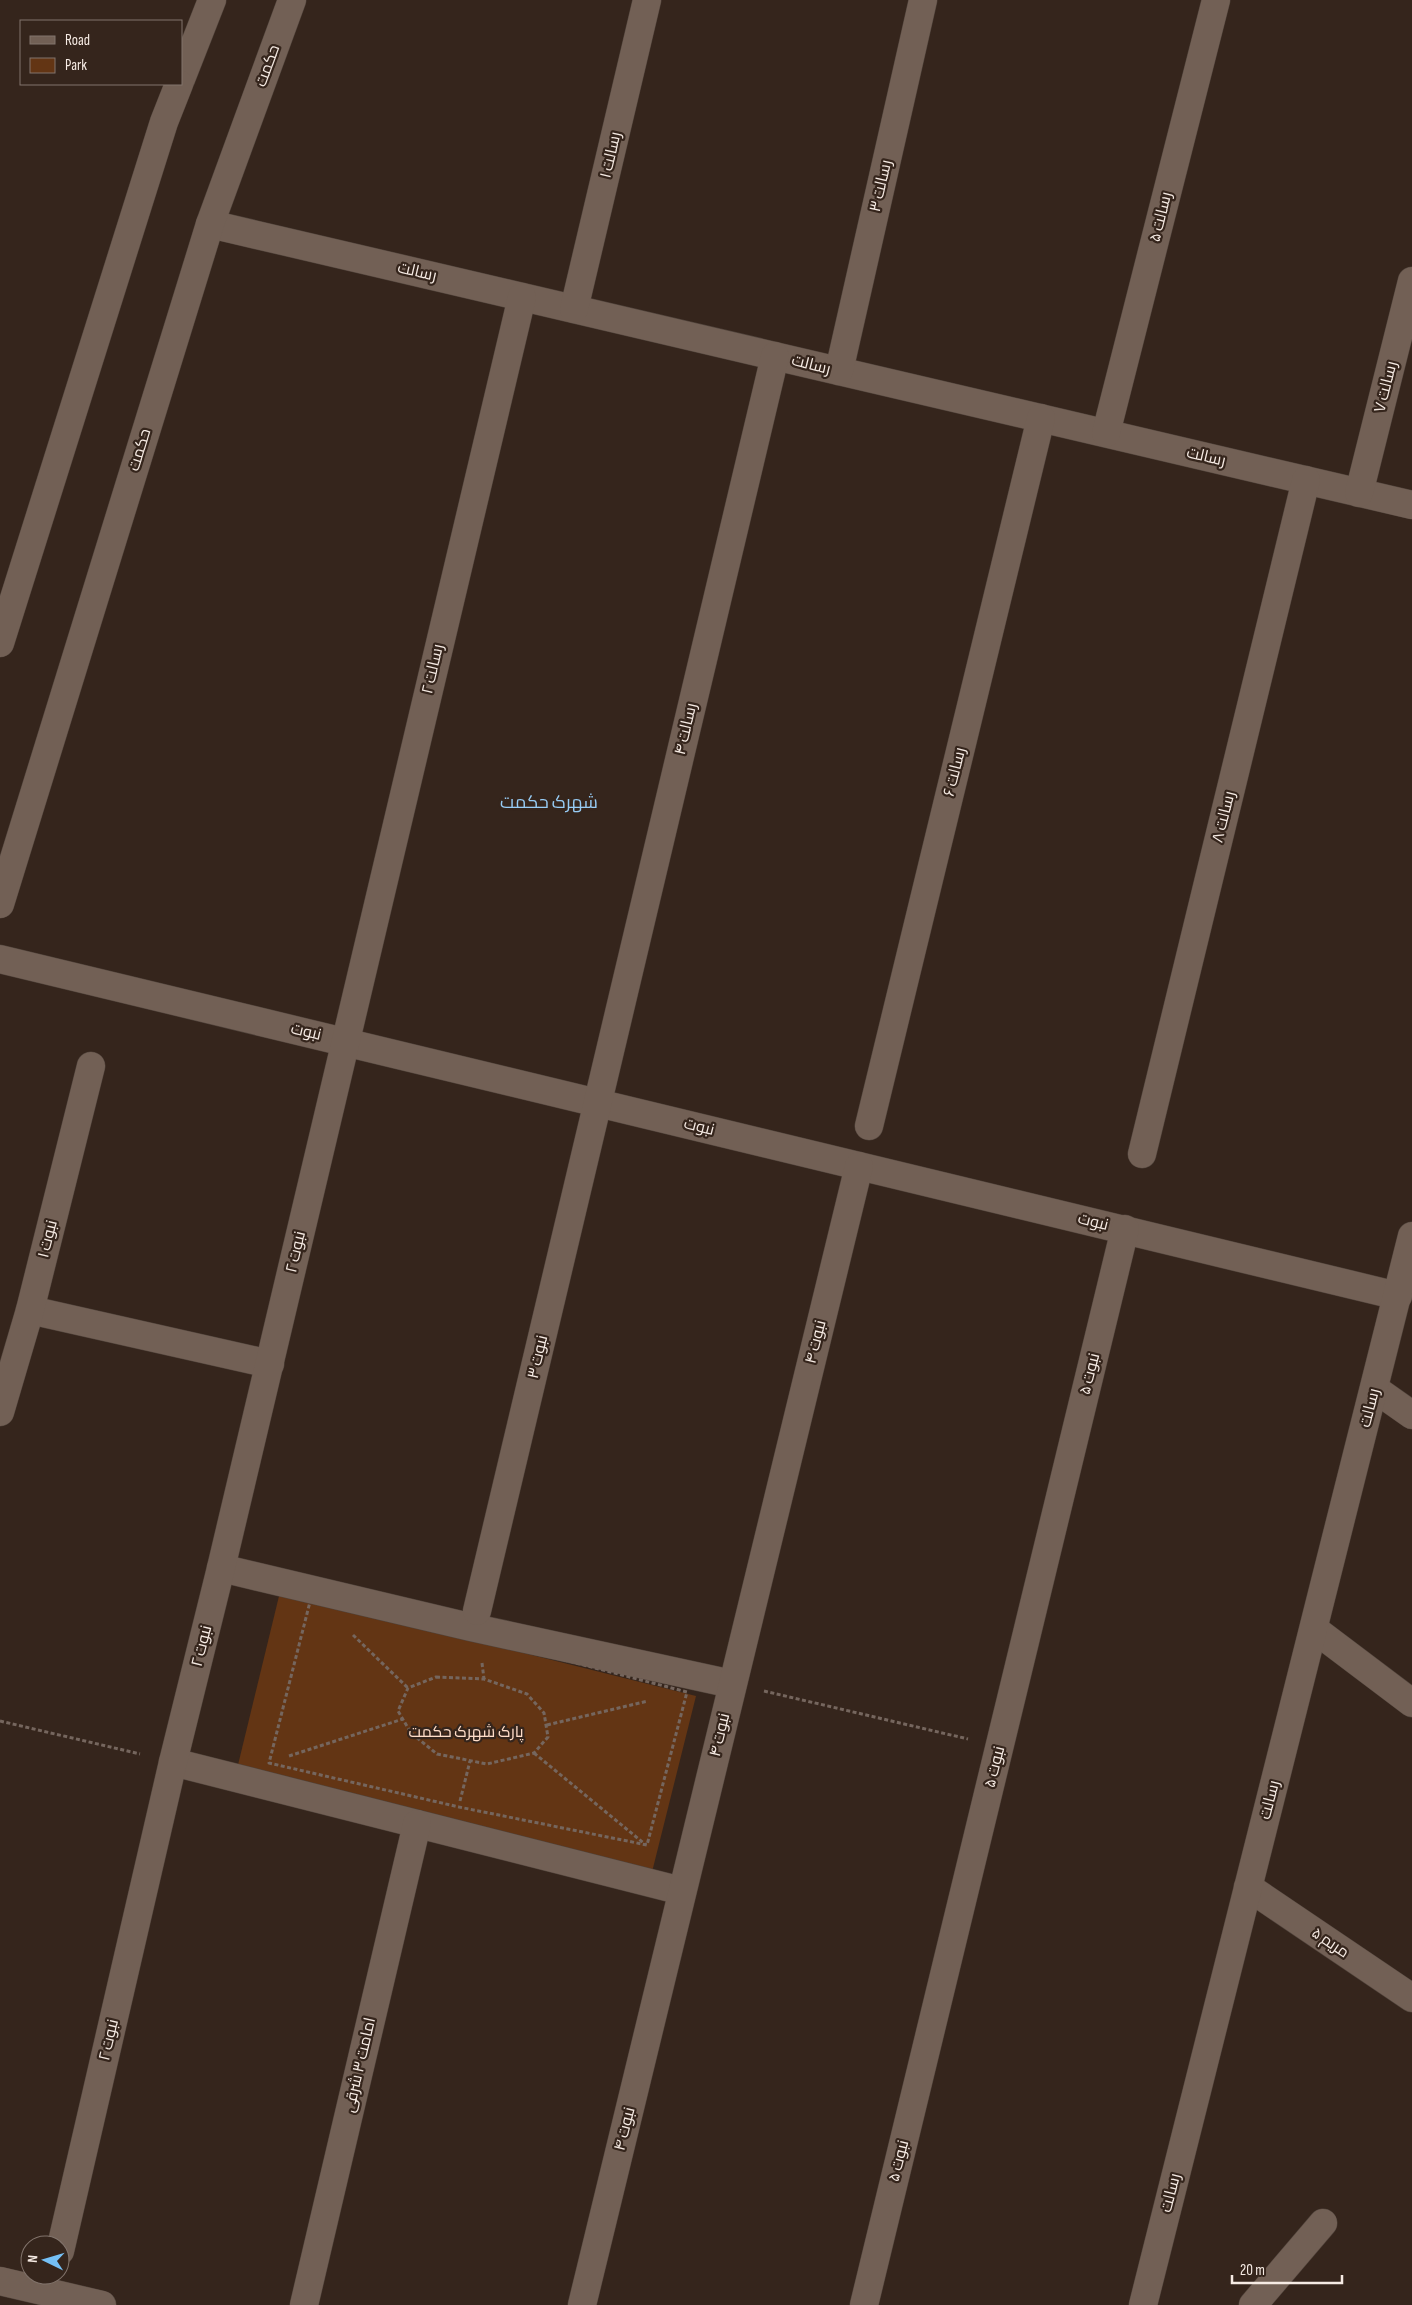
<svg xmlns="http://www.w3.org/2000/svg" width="1412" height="2305" font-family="'Sofia Sans Condensed',Cairo,sans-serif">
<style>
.green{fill:#633514}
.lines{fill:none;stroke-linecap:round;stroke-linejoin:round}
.minor-casing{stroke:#50433b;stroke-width:29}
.tertiary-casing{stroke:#50433b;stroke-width:29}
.path{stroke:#75665e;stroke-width:3;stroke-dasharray:4 2.5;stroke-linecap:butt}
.minor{stroke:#726055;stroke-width:28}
.tertiary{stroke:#726055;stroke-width:28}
.labels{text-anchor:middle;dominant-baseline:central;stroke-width:4.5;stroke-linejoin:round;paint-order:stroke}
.street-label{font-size:16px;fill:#f6ebe4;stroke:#35251c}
.park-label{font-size:16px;fill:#ffddc8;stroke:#35251c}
.neighbourhood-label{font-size:18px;fill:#97ccf5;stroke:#35251c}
</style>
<rect width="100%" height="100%" fill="#35251c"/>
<polygon class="green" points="280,1592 696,1696 652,1872 237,1769"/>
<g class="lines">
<g class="minor-casing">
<g id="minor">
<polyline points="210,224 1412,505"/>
<polyline points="574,309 647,0"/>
<polyline points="839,371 923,0"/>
<polyline points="1106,433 1216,0"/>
<polyline points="1359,493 1412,281"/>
<polyline points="0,959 1398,1296"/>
<polyline points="869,1126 1041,418"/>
<polyline points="1142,1154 1306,480"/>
<polyline points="30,1310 270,1364"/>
<polyline points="1375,1389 1412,1415"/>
<polyline points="0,1412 30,1310 91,1066"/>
<polyline points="221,1568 470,1627 732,1684"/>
<polyline points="477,1611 775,356"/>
<polyline points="1314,1629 1412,1703"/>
<polyline points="173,1762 682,1891"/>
<polyline points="1248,1887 1412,1998"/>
<polyline points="60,2251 173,1762 221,1568 522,297"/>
<polyline points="0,2281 102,2305"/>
<polyline points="304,2305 417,1824"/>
<polyline points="582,2305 859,1166"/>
<polyline points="864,2305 1125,1229"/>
<polyline points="1143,2305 1412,1236"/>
<polyline points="1253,2305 1323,2223"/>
</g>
</g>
<g class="tertiary-casing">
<g id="tertiary">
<polyline points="181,79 212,0"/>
<polyline points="0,643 164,122 179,84"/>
<polyline points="0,904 210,224 292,0"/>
</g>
</g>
<g class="path">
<polygon points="312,1594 687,1692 647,1845 459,1807 269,1763"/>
<polyline points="353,1635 408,1688"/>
<polyline points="482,1663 484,1679"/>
<polygon points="436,1677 484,1679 527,1694 544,1713 548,1737 534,1753 487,1764 437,1754 411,1733 398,1711 408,1688"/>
<polyline points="764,1691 968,1739"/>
<polyline points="0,1721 140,1754"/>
<polyline points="547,1725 648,1701"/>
<polyline points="534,1753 646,1845"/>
<polyline points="289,1756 403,1719"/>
<polyline points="460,1801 470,1761"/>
</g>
<use href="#minor" class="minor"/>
<use href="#tertiary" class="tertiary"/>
</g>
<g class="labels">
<g class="street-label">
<text transform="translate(268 66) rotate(-70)">حکمت</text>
<text transform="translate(611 155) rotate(-77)">رسالت ۱</text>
<text transform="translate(881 186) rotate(-77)">رسالت ۳</text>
<text transform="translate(1161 217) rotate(-76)">رسالت ۵</text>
<text transform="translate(417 272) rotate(13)">رسالت</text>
<text transform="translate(811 365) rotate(14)">رسالت</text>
<text transform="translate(1386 387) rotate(-76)">رسالت ۷</text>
<text transform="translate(140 450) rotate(-73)">حکمت</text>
<text transform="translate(1206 457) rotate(13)">رسالت</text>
<text transform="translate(433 669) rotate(-77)">رسالت ۲</text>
<text transform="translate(686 729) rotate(-77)">رسالت ۴</text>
<text transform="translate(955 772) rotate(-76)">رسالت ۶</text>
<text transform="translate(1224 817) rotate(-76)">رسالت ۸</text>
<text transform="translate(306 1032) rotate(13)">نبوت</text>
<text transform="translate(699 1127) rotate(14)">نبوت</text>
<text transform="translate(1093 1222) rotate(14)">نبوت</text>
<text transform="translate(48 1239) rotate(-76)">نبوت ۱</text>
<text transform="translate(296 1252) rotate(-77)">نبوت ۲</text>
<text transform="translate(816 1342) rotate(-76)">نبوت ۴</text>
<text transform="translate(538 1357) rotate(-77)">نبوت ۳</text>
<text transform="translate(1090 1374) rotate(-76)">نبوت ۵</text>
<text transform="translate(1370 1408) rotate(-76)">رسالت</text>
<text transform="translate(202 1646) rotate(-76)">نبوت ۲</text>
<text transform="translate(720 1735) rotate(-77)">نبوت ۴</text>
<text transform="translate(995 1767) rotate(-76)">نبوت ۵</text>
<text transform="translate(1270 1800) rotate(-76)">رسالت</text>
<text transform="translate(1330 1943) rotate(34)">مریم ۵</text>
<text transform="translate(109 2040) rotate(-77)">نبوت ۲</text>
<text transform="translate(360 2065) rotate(-77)">امامت ۳ شرقی</text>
<text transform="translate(625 2129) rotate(-76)">نبوت ۴</text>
<text transform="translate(899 2161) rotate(-76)">نبوت ۵</text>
<text transform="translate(1171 2193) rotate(-76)">رسالت</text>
</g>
<g class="park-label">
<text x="466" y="1732">پارک شهرک حکمت</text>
</g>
<g class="neighbourhood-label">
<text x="549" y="802">شهرک حکمت</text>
</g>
</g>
<rect x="20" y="20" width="162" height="65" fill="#35251c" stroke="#82746c"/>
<rect x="30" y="36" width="25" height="8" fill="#726055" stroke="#82746c"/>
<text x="65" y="45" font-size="15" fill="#f6ebe4">Road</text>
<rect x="30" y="58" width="25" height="15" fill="#633514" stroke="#82746c"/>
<text x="65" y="70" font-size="15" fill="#f6ebe4">Park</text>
<g transform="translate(45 2260) rotate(275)"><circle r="24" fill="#35251c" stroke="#82746c"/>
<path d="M0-4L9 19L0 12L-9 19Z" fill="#75c0f6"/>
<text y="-8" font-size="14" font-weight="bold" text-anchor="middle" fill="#f6ebe4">N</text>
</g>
<path d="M1232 2275v8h110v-8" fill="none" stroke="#f6ebe4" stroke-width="2.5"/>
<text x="1240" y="2275" font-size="15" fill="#f6ebe4" stroke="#35251c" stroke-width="4" paint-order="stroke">20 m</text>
</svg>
